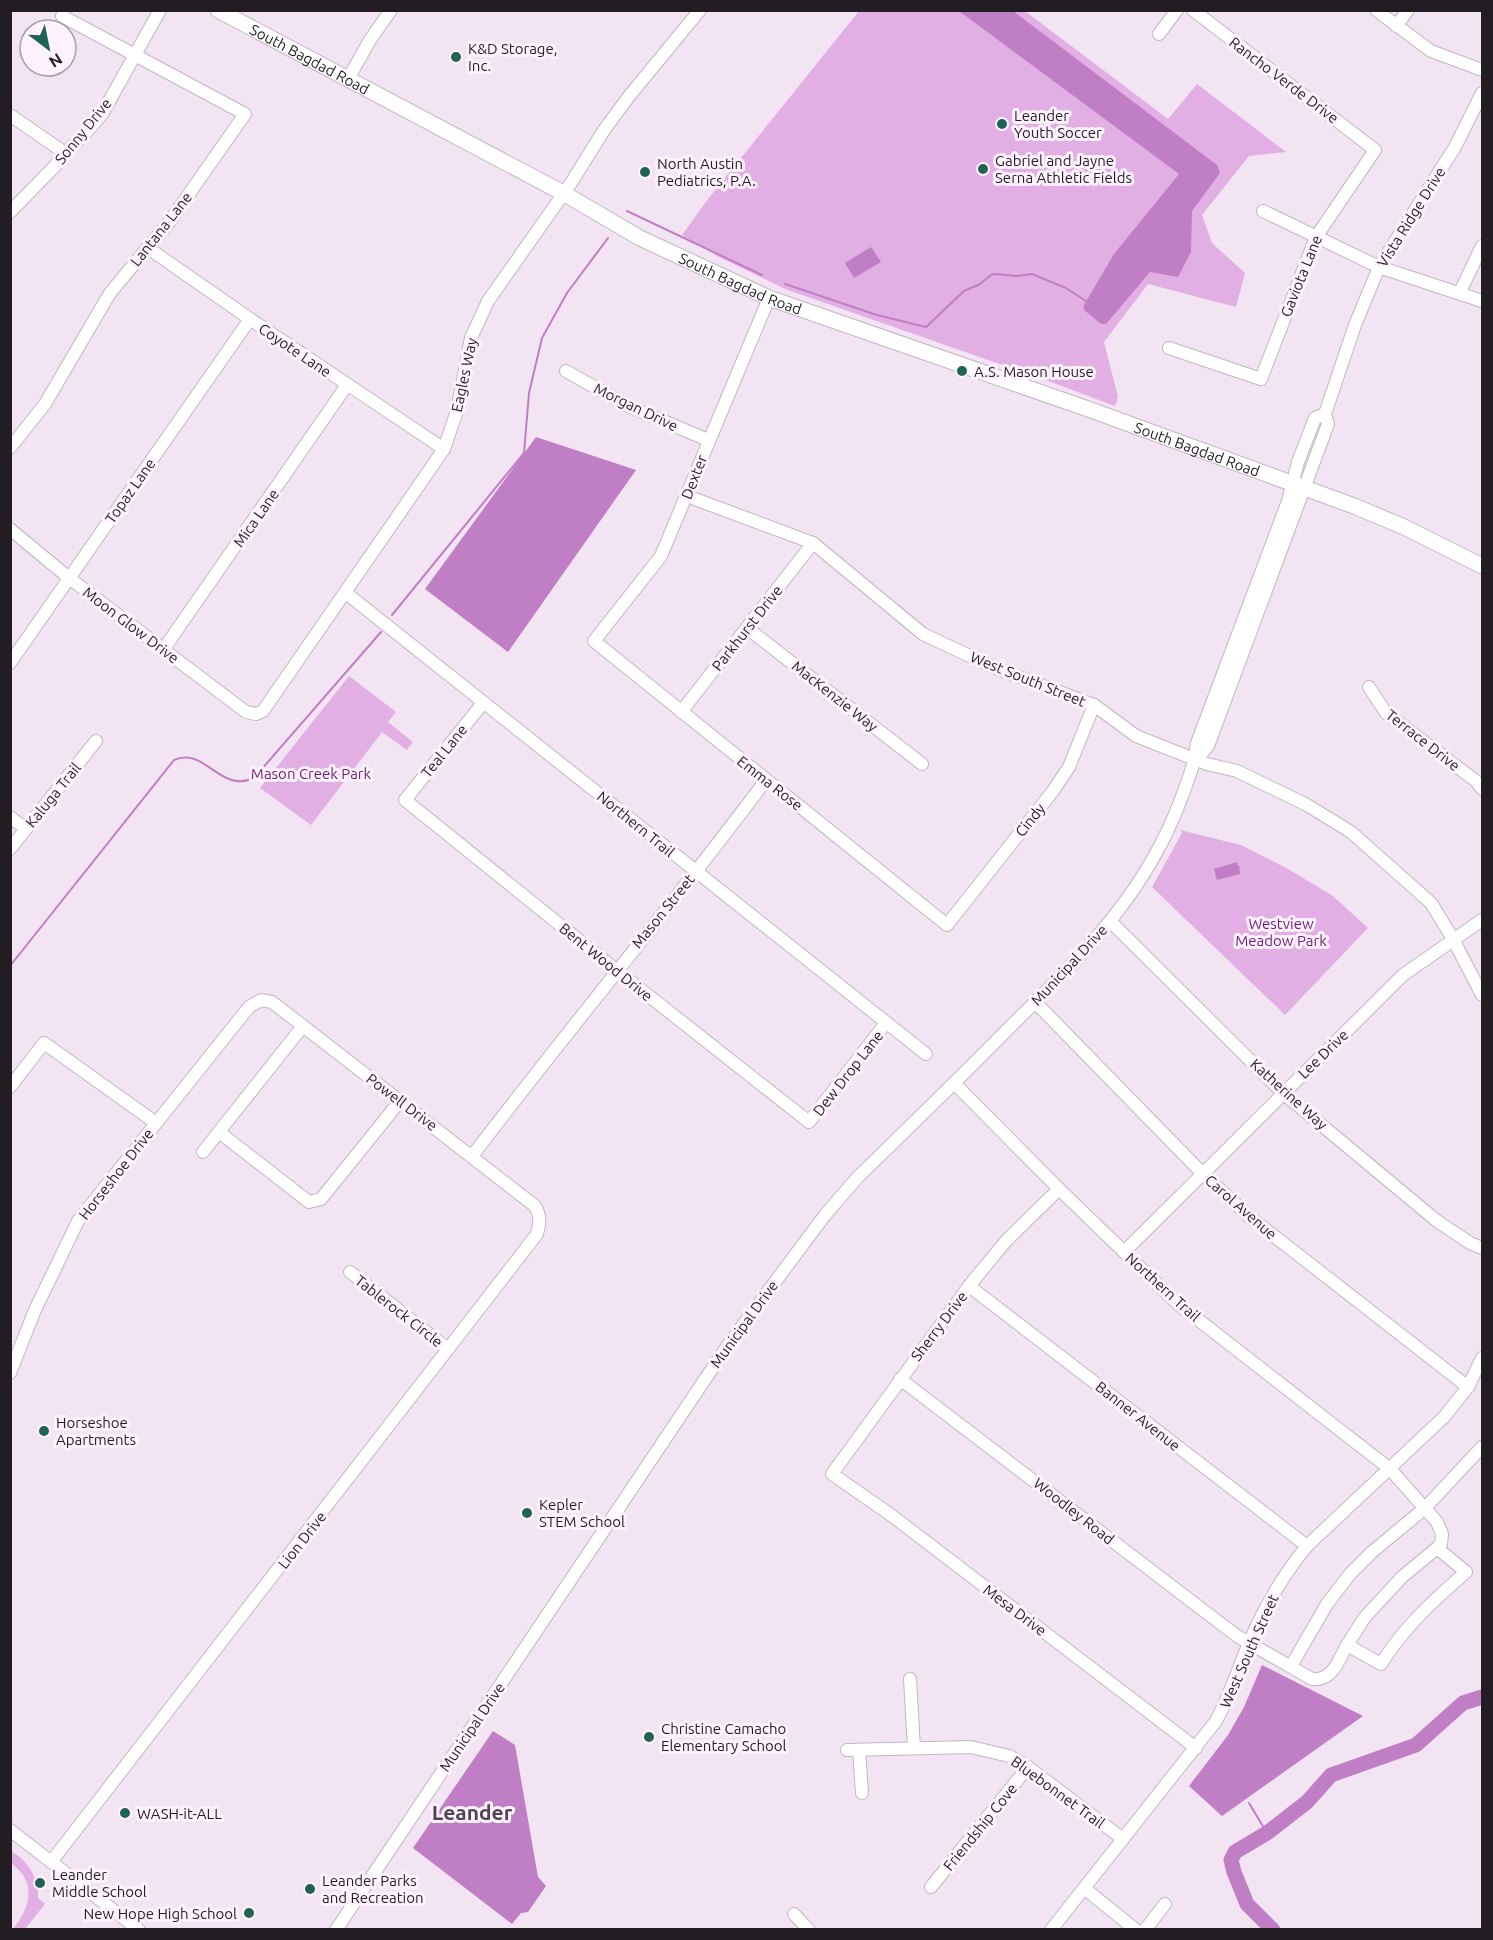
<svg xmlns="http://www.w3.org/2000/svg" width="1493" height="1940" font-family="Ubuntu,sans-serif">
<style>
.green{fill:#e2afe5}
.water{fill:#c07ec5}
.lines{fill:none;stroke-linecap:round;stroke-linejoin:round}
.stream{stroke:#c07ec5;stroke-width:2}
.river{stroke:#c07ec5;stroke-width:15}
.minor-casing{stroke:#c4b5c4;stroke-width:14}
.major-casing{stroke:#c4b5c4;stroke-width:17}
.minor{stroke:#fff;stroke-width:12}
.major{stroke:#fff;stroke-width:15}
.poi-dot{fill:#206354;stroke:#fef2ff;stroke-width:2}
.labels{text-anchor:middle;dominant-baseline:central;stroke-width:6;stroke-linejoin:round;paint-order:stroke}
.poi-label{font-size:15px;fill:#231d23;stroke:#fef2ff;text-anchor:start}
.street-label{font-size:15px;fill:#231d23;stroke:#fef2ff}
.park-label{font-size:15px;fill:#6e1d75;stroke:#fef2ff}
.district-label{font-size:21px;font-weight:bold;fill:#514451;stroke:#fef2ff}
</style>
<rect width="100%" height="100%" fill="#f3e4f3"/>
<g class="green">
<polygon points="859,11 1025,11 1168,119 1197,84 1286,152 1249,156 1202,215 1212,243 1245,273 1236,307 1148,284 1104,342 1118,397 1115,406 1051,382 785,289 719,257 682,235 708,199"/>
<polygon points="349,676 396,712 388,722 413,742 407,750 382,732 311,825 260,788"/>
<polygon points="1180,830 1241,845 1288,869 1333,896 1368,928 1285,1015 1152,887 1182,833"/>
<path d="M11 1851C28 1861 39 1878 38 1898L45 1904 25 1929H13C31 1907 37 1882 11 1863Z"/>
</g>
<g class="water">
<polygon points="959,11 1013,11 1217,165 1220,173 1192,211 1191,252 1178,277 1150,272 1106,324 1101,324 1084,310 1084,305 1114,254 1179,174"/>
<polygon points="871,247 881,262 854,278 845,263"/>
<polygon points="536,437 636,470 508,652 425,589"/>
<polygon points="1237,862 1237,865 1239,865 1240,874 1217,880 1214,869"/>
<polygon points="1262,1665 1363,1716 1222,1816 1189,1786 1228,1735 1244,1707"/>
<polygon points="493,1731 515,1745 538,1877 546,1886 528,1912 521,1913 512,1924 413,1848"/>
</g>
<g class="lines">
<g class="stream">
<polyline points="627,211 762,275"/>
<polyline points="785,284 877,315 926,327 964,291 980,284 991,275 995,274 1017,276 1032,274 1066,288 1086,301"/>
<polyline points="392,615 524,453 529,393 542,338 567,293 608,238"/>
<path d="M10 966 174 760C205 746 220 794 254 778L381 632"/>
<polyline points="1249,1803 1267,1833"/>
</g>
<polyline class="river" points="1273,1930 1247,1904 1234,1872 1231,1860 1235,1852 1267,1833 1307,1802 1331,1775 1416,1745 1463,1703 1482,1697"/>
<g class="minor-casing">
<g id="minor">
<polyline points="1376,10 1431,51 1482,70"/>
<polyline points="1396,26 1408,10"/>
<polyline points="1159,34 1177,10"/>
<polyline points="348,79 370,40 391,10"/>
<polyline points="10,115 65,153"/>
<polyline points="1263,211 1379,267 1482,301"/>
<polyline points="10,212 55,166 65,153 83,136 102,114 160,10"/>
<polyline points="148,248 250,319 444,449"/>
<polyline points="1460,292 1482,246"/>
<polyline points="769,298 661,556 594,641 947,925 1053,791 1069,767 1094,705"/>
<polyline points="1169,348 1261,379 1316,237 1375,150 1193,10"/>
<polyline points="566,371 626,405 708,440"/>
<polyline points="10,448 45,404 110,293 170,221 245,114 62,16"/>
<polyline points="687,496 813,543 923,634 993,667 1094,705 1136,736 1207,764 1237,771 1307,805 1351,832 1431,903 1453,939 1482,995"/>
<polyline points="10,529 69,578 246,712 256,714 263,711 444,449 457,411 471,338 488,301 571,183 604,130 630,95 700,10"/>
<polyline points="346,593 926,1054"/>
<polyline points="747,628 922,764"/>
<polyline points="163,650 347,385"/>
<polyline points="10,663 250,319"/>
<polyline points="1369,687 1386,713 1476,781 1482,789"/>
<polyline points="483,703 405,800 616,970 809,1122 886,1023"/>
<polyline points="681,712 813,543"/>
<polyline points="1196,760 1208,746 1328,424 1325,414 1355,325 1379,267 1455,147 1482,93"/>
<polyline points="10,817 26,829"/>
<polyline points="10,849 96,741"/>
<polyline points="1111,922 1283,1093 1437,1221 1470,1243 1482,1248"/>
<polyline points="1035,1002 1203,1174 1251,1218 1468,1387"/>
<polyline points="10,1087 44,1043 156,1123"/>
<polyline points="219,1132 309,1202 321,1199 400,1101"/>
<polyline points="203,1152 303,1026"/>
<path d="M472 1156C569 1029 671 907 766 780"/>
<polyline points="1059,1189 1006,1241 969,1286 832,1474 891,1515 1196,1748"/>
<polyline points="1124,1252 1403,975 1482,920"/>
<polyline points="350,1272 448,1349"/>
<polyline points="969,1286 1307,1546"/>
<path d="M10 1373 35 1310 78 1221 249 1007 261 1000 272 1002 535 1206C541 1216 540 1223 537 1234L51 1862"/>
<path d="M900 1379 1237 1636 1312 1679C1333 1681 1338 1661 1347 1645L1381 1664C1404 1627 1433 1601 1466 1572L1437 1548 1441 1544 1442 1534 1437 1522 1390 1469 1178 1304 1059 1189 954 1083"/>
<polyline points="1347,1645 1365,1617 1402,1577 1437,1548"/>
<polyline points="1291,1666 1327,1604 1350,1574 1372,1552 1425,1508 1482,1447"/>
<polyline points="910,1679 914,1748"/>
<polyline points="847,1750 971,1747 1009,1756 1028,1767 1123,1839"/>
<polyline points="859,1750 862,1793"/>
<polyline points="10,1830 139,1930"/>
<polyline points="931,1887 1028,1767"/>
<polyline points="1084,1888 1136,1930"/>
<polyline points="794,1914 809,1930"/>
<path d="M336 1930 728 1345 825 1215 857 1178C907 1129 958 1080 1007 1030 1079 958 1144 898 1181 799 1188 780 1195 763 1197 743L1288 501 1298 462 1315 418 1325 414"/>
<path d="M1051 1930 1216 1721C1230 1695 1238 1669 1249 1643 1264 1608 1283 1575 1307 1546L1444 1417 1468 1387 1482 1358"/>
<polyline points="1145,1930 1165,1904"/>
</g>
</g>
<g class="major-casing">
<g id="major">
<path id="s1" d="M218 10 563 193 640 238 769 298 1091 410 1354 506 1404 527 1482 566"/>
</g>
</g>
<use href="#minor" class="minor"/>
<use href="#major" class="major"/>
</g>
<g class="poi-dot">
<circle cx="456" cy="57" r="6"/>
<circle cx="1002" cy="124" r="6"/>
<circle cx="983" cy="169" r="6"/>
<circle cx="645" cy="172" r="6"/>
<circle cx="962" cy="371" r="6"/>
<circle cx="44" cy="1431" r="6"/>
<circle cx="527" cy="1513" r="6"/>
<circle cx="649" cy="1737" r="6"/>
<circle cx="125" cy="1813" r="6"/>
<circle cx="40" cy="1883" r="6"/>
<circle cx="310" cy="1889" r="6"/>
<circle cx="249" cy="1913" r="6"/>
</g>
<g class="labels">
<g class="poi-label">
<text x="468" y="48">K&amp;D Storage,<tspan x="468" dy="17">Inc.</tspan></text>
<text x="1014" y="115">Leander<tspan x="1014" dy="17">Youth Soccer</tspan></text>
<text x="995" y="160">Gabriel and Jayne<tspan x="995" dy="17">Serna Athletic Fields</tspan></text>
<text x="657" y="163">North Austin<tspan x="657" dy="17">Pediatrics, P.A.</tspan></text>
<text x="974" y="371">A.S. Mason House</text>
<text x="56" y="1422">Horseshoe<tspan x="56" dy="17">Apartments</tspan></text>
<text x="539" y="1504">Kepler<tspan x="539" dy="17">STEM School</tspan></text>
<text x="661" y="1728">Christine Camacho<tspan x="661" dy="17">Elementary School</tspan></text>
<text x="137" y="1813">WASH-it-ALL</text>
<text x="52" y="1874">Leander<tspan x="52" dy="17">Middle School</tspan></text>
<text x="322" y="1880">Leander Parks<tspan x="322" dy="17">and Recreation</tspan></text>
<text x="237" y="1913" text-anchor="end">New Hope High School</text>
</g>
<g class="street-label">
<text stroke="none"><textPath href="#s1" startOffset="104">South Bagdad Road</textPath></text>
<text transform="translate(1284 80) rotate(37)">Rancho Verde Drive</text>
<text transform="translate(83 131) rotate(-51)">Sonny Drive</text>
<text transform="translate(1411 217) rotate(-58)">Vista Ridge Drive</text>
<text transform="translate(161 229) rotate(-52)">Lantana Lane</text>
<text transform="translate(1301 276) rotate(-68)">Gaviota Lane</text>
<text stroke="none"><textPath href="#s1" startOffset="590">South Bagdad Road</textPath></text>
<text transform="translate(295 350) rotate(34)">Coyote Lane</text>
<text transform="translate(464 375) rotate(-78)">Eagles Way</text>
<text transform="translate(636 407) rotate(26)">Morgan Drive</text>
<text stroke="none"><textPath href="#s1" startOffset="1076">South Bagdad Road</textPath></text>
<text transform="translate(694 477) rotate(-69)">Dexter</text>
<text transform="translate(130 491) rotate(-55)">Topaz Lane</text>
<text transform="translate(256 518) rotate(-55)">Mica Lane</text>
<text transform="translate(131 625) rotate(37)">Moon Glow Drive</text>
<text transform="translate(747 628) rotate(-52)">Parkhurst Drive</text>
<text transform="translate(1028 679) rotate(22)">West South Street</text>
<text transform="translate(835 696) rotate(38)">MacKenzie Way</text>
<text transform="translate(1423 740) rotate(38)">Terrace Drive</text>
<text transform="translate(444 751) rotate(-51)">Teal Lane</text>
<text transform="translate(770 783) rotate(38)">Emma Rose</text>
<text transform="translate(53 795) rotate(-51)">Kaluga Trail</text>
<text transform="translate(1030 820) rotate(-51)">Cindy</text>
<text transform="translate(636 824) rotate(39)">Northern Trail</text>
<text transform="translate(663 911) rotate(-51)">Mason Street</text>
<text transform="translate(606 962) rotate(39)">Bent Wood Drive</text>
<text transform="translate(1069 965) rotate(-47)">Municipal Drive</text>
<text transform="translate(1323 1054) rotate(-44)">Lee Drive</text>
<text transform="translate(848 1073) rotate(-52)">Dew Drop Lane</text>
<text transform="translate(1289 1094) rotate(42)">Katherine Way</text>
<text transform="translate(402 1102) rotate(37)">Powell Drive</text>
<text transform="translate(116 1174) rotate(-52)">Horseshoe Drive</text>
<text transform="translate(1241 1207) rotate(41)">Carol Avenue</text>
<text transform="translate(1163 1287) rotate(42)">Northern Trail</text>
<text transform="translate(399 1311) rotate(38)">Tablerock Circle</text>
<text transform="translate(744 1324) rotate(-54)">Municipal Drive</text>
<text transform="translate(939 1326) rotate(-53)">Sherry Drive</text>
<text transform="translate(1138 1416) rotate(38)">Banner Avenue</text>
<text transform="translate(1074 1511) rotate(38)">Woodley Road</text>
<text transform="translate(302 1540) rotate(-52)">Lion Drive</text>
<text transform="translate(1015 1610) rotate(37)">Mesa Drive</text>
<text transform="translate(1249 1651) rotate(-66)">West South Street</text>
<text transform="translate(472 1727) rotate(-56)">Municipal Drive</text>
<text transform="translate(1058 1792) rotate(36)">Bluebonnet Trail</text>
<text transform="translate(980 1827) rotate(-51)">Friendship Cove</text>
</g>
<g class="park-label">
<text x="311" y="773">Mason Creek Park</text>
<text x="1281" y="923">Westview<tspan x="1281" dy="17">Meadow Park</tspan></text>
</g>
<g class="district-label">
<text x="472" y="1812">Leander</text>
</g>
</g>
<rect width="1493" height="1940" fill="none" stroke="#231d23" stroke-width="24"/>
<g transform="translate(48 48) rotate(148)"><circle r="28" fill="#fef2ff" stroke="#a69da7" stroke-width="1.5"/>
<path d="M0-4.5L10 22L0 15L-10 22Z" fill="#206354"/>
<text y="-9" font-size="16" font-weight="bold" text-anchor="middle" fill="#231d23">N</text>
</g>
</svg>
